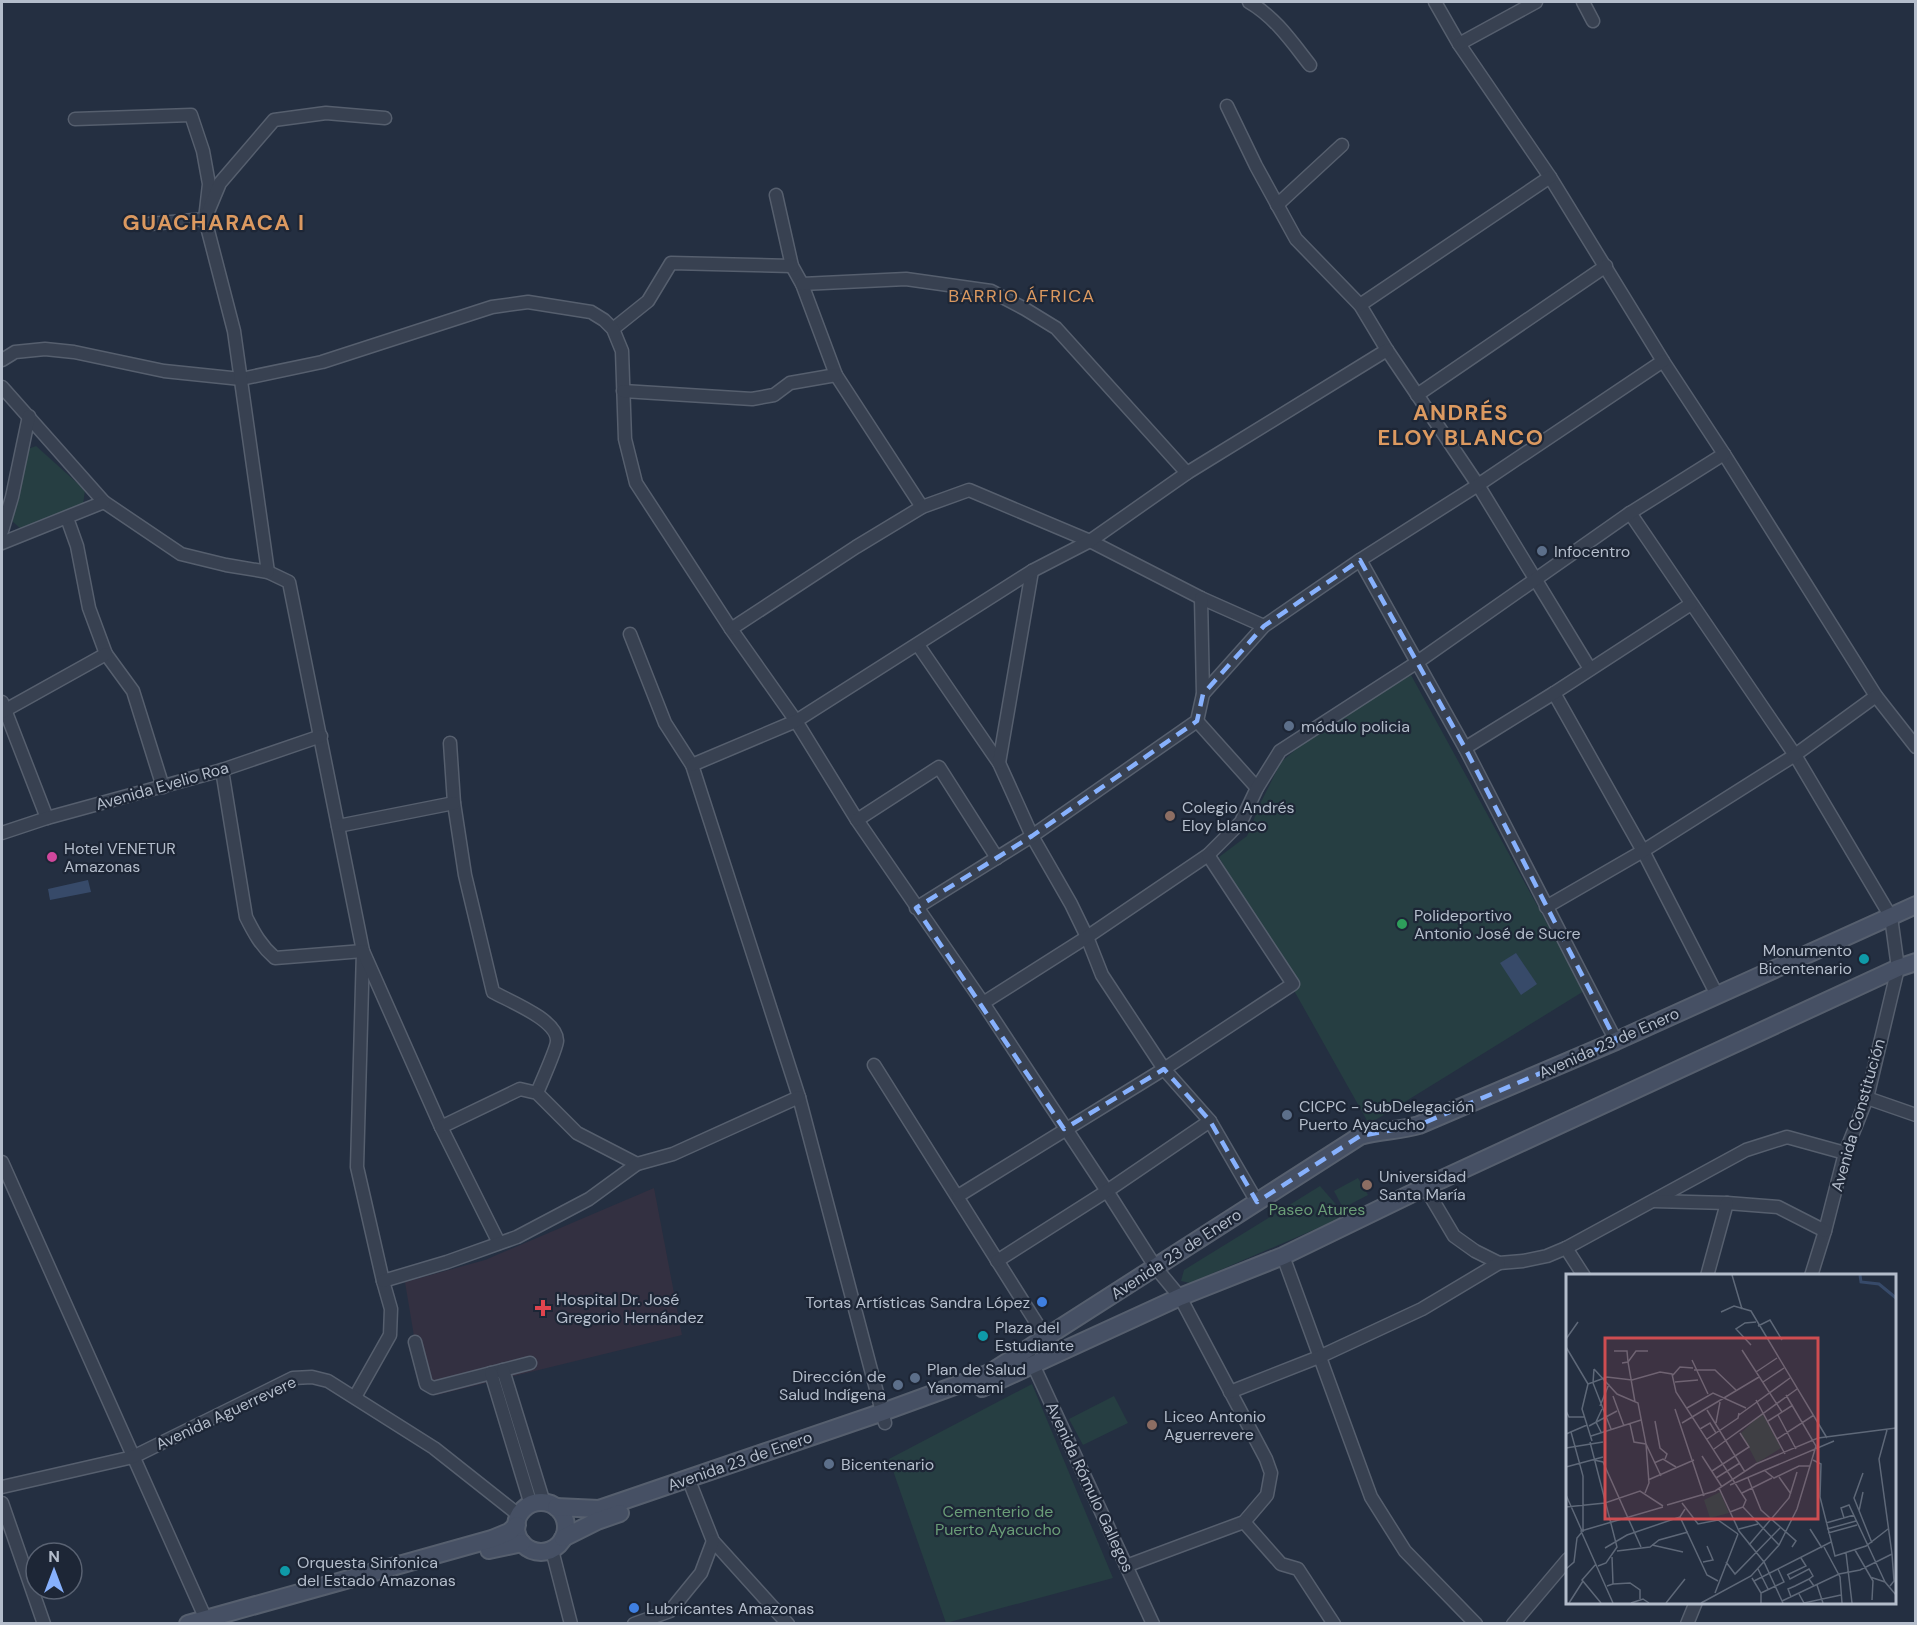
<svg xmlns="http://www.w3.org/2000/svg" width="1917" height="1625" font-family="'DM Sans',sans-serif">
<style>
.medical{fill:#333041}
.green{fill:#263e42}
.water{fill:#374a69}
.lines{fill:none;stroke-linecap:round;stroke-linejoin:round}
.street-casing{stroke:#565f6e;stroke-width:15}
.secondary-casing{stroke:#565f6e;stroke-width:20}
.street{stroke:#384151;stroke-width:12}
.secondary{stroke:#465064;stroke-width:16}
.marked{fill:none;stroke:#87b1fd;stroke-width:4.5;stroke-dasharray:12 8;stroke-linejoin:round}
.service-dot{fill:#5c6f8a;stroke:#1d2636;stroke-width:2}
.education-dot{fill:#8d6e63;stroke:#1d2636;stroke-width:2}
.hotel-dot{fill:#d1479c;stroke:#1d2636;stroke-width:2}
.leisure-dot{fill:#2e9e5b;stroke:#1d2636;stroke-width:2}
.culture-dot{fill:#0f9aa8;stroke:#1d2636;stroke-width:2}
.shop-dot{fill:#3f7fe0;stroke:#1d2636;stroke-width:2}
.health-dot{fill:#e0444e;stroke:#1d2636;stroke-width:2}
.labels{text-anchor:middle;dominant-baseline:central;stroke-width:4.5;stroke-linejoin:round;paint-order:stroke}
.poi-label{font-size:16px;fill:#b4bdcb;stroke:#1d2636;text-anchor:start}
.street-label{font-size:16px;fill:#b4bdcb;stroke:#1d2636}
.park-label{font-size:16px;fill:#6a9d77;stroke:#1d2636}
.neighbourhood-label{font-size:18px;letter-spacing:1.5px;fill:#db9960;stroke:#1d2636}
.district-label{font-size:22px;font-weight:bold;letter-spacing:1.5px;fill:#db9960;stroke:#1d2636}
.inset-river{fill:none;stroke:#374a69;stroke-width:3}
.inset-road{fill:none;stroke:#5e6878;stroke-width:1.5}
.view{fill:#ce4d51;fill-opacity:0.15;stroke:#ce4d51;stroke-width:3}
.inset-edge{fill:none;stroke:#b4bdcb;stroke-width:3}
</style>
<rect width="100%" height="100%" fill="#242f41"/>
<polygon class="medical" points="654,1188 682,1335 437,1395 422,1384 405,1282 485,1260"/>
<g class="green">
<polygon points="36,446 85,490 83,505 21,529 11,520 28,449"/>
<polygon points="1411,675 1584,991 1369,1124 1219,857 1247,836 1261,802 1281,762 1313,735"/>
<polygon points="1358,1178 1368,1195 1343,1208 1334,1191"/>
<polygon points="1320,1186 1346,1216 1190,1283 1181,1281 1184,1270"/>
<polygon points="1032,1384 1113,1578 946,1623 889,1459"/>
<polygon points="1114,1396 1128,1423 1083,1445 1069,1419"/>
</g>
<g class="water">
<polygon points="88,880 91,892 50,900 48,889"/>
<polygon points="1516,953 1537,984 1521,995 1500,963"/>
</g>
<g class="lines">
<g class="street-casing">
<g id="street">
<path d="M1249 2C1275 17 1292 42 1310 65"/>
<polyline points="1435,2 1459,44 1550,177 1663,361 1724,454 1876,696 1916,747"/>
<polyline points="1583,2 1593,21"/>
<polyline points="1459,44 1536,2"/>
<polyline points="1227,106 1256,166 1296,239 1360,305 1387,350 1478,485 1590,669"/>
<polyline points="75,119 191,115 203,151 209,184 205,219 149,224"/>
<polyline points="776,195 792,266 802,284 836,375 922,507"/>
<polyline points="1277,205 1342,145"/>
<polyline points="802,284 906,279 991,291 1025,309 1056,328 1187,473"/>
<polyline points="1360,305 1550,177"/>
<polyline points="613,329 648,301 671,263 792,266"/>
<polyline points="2,360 15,352 45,349 74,352 164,371 241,379 322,362 492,307 528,302 591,312 604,320 613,329 622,351 625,439 636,483 731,629 796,721 857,820 983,1003 1107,1191 1156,1268 1180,1297 1266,1459 1271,1473 1267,1495 1244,1522 1126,1566"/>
<polyline points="2,387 104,502 181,554 226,565 268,572 289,582 363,951 357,1167 383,1281 391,1309 390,1335 355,1397"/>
<polyline points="623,391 752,399 774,395 790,383 836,375"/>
<polyline points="1417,395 1606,266"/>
<polyline points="1630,513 1795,755 1891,917 1898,968 1867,1098 1845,1153 1825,1231 1811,1276"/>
<polyline points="67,518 77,546 89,608 106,654 133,691 163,787"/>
<polyline points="2,531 12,497 29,416"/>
<polyline points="2,543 104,502"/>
<polyline points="1360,560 1465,748 1616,1041"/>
<polyline points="268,572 234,331 205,219 220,183 274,120 326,113 385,118"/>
<polyline points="731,629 856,547 922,507 969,490 1090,541 1201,598 1264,626"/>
<polyline points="630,634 665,723 692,765 799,1097 885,1423"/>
<polyline points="918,645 999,763 1032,836 1071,904 1087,937 1102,975 1164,1069 1210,1121 1257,1202"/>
<polyline points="1554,693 1643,851 1717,995"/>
<polyline points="1203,694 1264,626 1360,560 1478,485 1663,361"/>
<polyline points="2,702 47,818"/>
<polyline points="2,712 106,654"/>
<polyline points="1197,721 1257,788"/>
<path d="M450 743 454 803 465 875 493 992C509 1001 558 1020 557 1041 557 1048 541 1083 537 1093"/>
<polyline points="1465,748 1554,693 1691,604"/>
<polyline points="999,763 1032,571"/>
<polyline points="692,765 796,721 1032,571 1090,541 1187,473 1387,350"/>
<path d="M222 770 246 917C254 933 261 946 275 958L363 951 441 1127 499 1243"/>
<polyline points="857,820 939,767 997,858"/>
<polyline points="338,826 454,803"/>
<polyline points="2,833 47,818 222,770 321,736"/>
<polyline points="1546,907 1643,851 1795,755 1876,696"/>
<polyline points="916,908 1032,836 1197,721 1203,694 1201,598"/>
<polyline points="983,1003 1087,937 1208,855 1241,822 1257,788 1280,751 1416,663 1630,513 1724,454"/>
<polyline points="874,1065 1046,1338"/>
<polyline points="1867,1098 1916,1115"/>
<polyline points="441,1127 520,1089 537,1093 577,1133 637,1164"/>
<polyline points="2,1162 208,1624"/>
<polyline points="1425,1187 1454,1236 1475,1251 1499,1263 1523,1261 1547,1256 1566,1248 1746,1150 1787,1137 1845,1153"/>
<polyline points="958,1196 1164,1069 1293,984 1208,855"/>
<polyline points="1654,1201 1727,1203 1778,1207 1825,1231"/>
<polyline points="1566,1248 1584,1276"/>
<polyline points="1283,1256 1371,1497 1405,1551 1476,1624"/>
<polyline points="997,1261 1107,1191 1210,1121"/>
<polyline points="1707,1276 1727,1203"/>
<polyline points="383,1281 447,1262 517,1237 589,1199 637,1164 673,1154 799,1097"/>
<polyline points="415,1342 426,1384 433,1388 530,1363"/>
<polyline points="1030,1358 1153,1624"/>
<polyline points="503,1370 544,1503"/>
<polyline points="491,1373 531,1505"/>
<polyline points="1230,1392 1319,1357 1422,1309 1499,1263"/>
<polyline points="2,1487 133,1457 293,1378 312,1377 328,1381 434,1448 520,1516"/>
<polyline points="692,1488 713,1541 788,1624"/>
<polyline points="2,1503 44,1624"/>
<polyline points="1244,1522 1281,1564 1298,1569 1334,1624"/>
<polyline points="552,1550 571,1624"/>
<polyline points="634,1624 670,1611 701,1573 713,1541"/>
<polyline points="1513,1624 1568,1559"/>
<polyline points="1687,1624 1696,1602"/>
</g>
</g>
<g class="secondary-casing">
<g id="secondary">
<polyline points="982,1388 1180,1297 1283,1256 1425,1187 1898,968 1916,962"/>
<circle cx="541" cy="1527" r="25"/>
<path d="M556 1507 599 1509 883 1412 990 1373 1360 1136C1379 1130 1399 1131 1419 1125L1616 1041 1916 905"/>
<polyline points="563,1538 597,1521 620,1513"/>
<polyline points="489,1550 522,1543"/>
<polyline points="188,1624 492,1539 509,1532 517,1525"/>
</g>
</g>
<use href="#street" class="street"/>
<use href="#secondary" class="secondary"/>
</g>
<path class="marked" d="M1360 560 1465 748 1616 1041 1419 1125 1360 1136 1257 1202 1210 1121 1164 1069 1064 1129 916 908 1032 836 1197 721 1203 694 1264 626Z"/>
<g class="service-dot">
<circle cx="1542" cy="551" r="6"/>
<circle cx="1289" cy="726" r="6"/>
<circle cx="1287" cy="1115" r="6"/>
<circle cx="915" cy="1378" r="6"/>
<circle cx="898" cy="1385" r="6"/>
<circle cx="829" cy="1464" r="6"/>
</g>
<g class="education-dot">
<circle cx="1170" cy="816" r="6"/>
<circle cx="1367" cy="1185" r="6"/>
<circle cx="1152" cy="1425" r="6"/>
</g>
<circle class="hotel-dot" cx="52" cy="857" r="6"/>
<circle class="leisure-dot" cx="1402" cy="924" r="6"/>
<g class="culture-dot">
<circle cx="1864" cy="959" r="6"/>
<circle cx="983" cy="1336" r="6"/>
<circle cx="285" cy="1571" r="6"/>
</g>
<g class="shop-dot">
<circle cx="1042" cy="1302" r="6"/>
<circle cx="634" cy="1608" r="6"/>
</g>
<path class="health-dot" d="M540 1299h6v6h6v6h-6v6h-6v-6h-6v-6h6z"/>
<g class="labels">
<g class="poi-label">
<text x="1554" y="551">Infocentro</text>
<text x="1301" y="726">módulo policia</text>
<text x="1182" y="807">Colegio Andrés<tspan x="1182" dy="18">Eloy blanco</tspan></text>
<text x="64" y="848">Hotel VENETUR<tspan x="64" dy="18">Amazonas</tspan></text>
<text x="1414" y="915">Polideportivo<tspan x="1414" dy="18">Antonio José de Sucre</tspan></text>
<text x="1852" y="950" text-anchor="end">Monumento<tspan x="1852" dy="18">Bicentenario</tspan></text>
<text x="1299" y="1106">CICPC - SubDelegación<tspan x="1299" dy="18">Puerto Ayacucho</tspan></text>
<text x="1379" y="1176">Universidad<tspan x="1379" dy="18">Santa María</tspan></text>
<text x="556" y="1299">Hospital Dr. José<tspan x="556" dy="18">Gregorio Hernández</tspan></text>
<text x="1030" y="1302" text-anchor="end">Tortas Artísticas Sandra López</text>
<text x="995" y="1327">Plaza del<tspan x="995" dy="18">Estudiante</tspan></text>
<text x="927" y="1369">Plan de Salud<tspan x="927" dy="18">Yanomami</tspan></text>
<text x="886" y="1376" text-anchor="end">Dirección de<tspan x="886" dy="18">Salud Indígena</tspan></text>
<text x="1164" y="1416">Liceo Antonio<tspan x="1164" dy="18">Aguerrevere</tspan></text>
<text x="841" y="1464">Bicentenario</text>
<text x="297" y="1562">Orquesta Sinfonica<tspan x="297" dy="18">del Estado Amazonas</tspan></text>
<text x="646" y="1608">Lubricantes Amazonas</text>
</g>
<g class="street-label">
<text transform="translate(162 786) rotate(-16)">Avenida Evelio Roa</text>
<text transform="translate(1609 1043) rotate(-24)">Avenida 23 de Enero</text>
<text transform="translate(1858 1115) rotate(-74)">Avenida Constitución</text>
<text transform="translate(1176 1254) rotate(-33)">Avenida 23 de Enero</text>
<text transform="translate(226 1413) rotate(-25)">Avenida Aguerrevere</text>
<text transform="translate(740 1461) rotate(-19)">Avenida 23 de Enero</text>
<text transform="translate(1090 1487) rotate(65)">Avenida Rómulo Gallegos</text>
</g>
<g class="park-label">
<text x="1317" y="1209">Paseo Atures</text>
<text x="998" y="1511">Cementerio de<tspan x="998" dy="18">Puerto Ayacucho</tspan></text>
</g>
<g class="neighbourhood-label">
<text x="1022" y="296">BARRIO ÁFRICA</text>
</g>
<g class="district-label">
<text x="214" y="222">GUACHARACA I</text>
<text x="1461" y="412">ANDRÉS<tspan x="1461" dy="25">ELOY BLANCO</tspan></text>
</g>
</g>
<g transform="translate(1566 1274)">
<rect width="330" height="330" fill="#242f41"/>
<path d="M196 139 215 174 191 189 175 159ZM154 218 163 239 144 244 138 226Z" fill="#263e42"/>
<path class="inset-river" d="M294 1 295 8 313 10 330 24"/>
<path class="inset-road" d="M166 1 176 35M155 38 168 32 185 37 261 164M192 52 204 46 216 66M0 65 12 48M185 71 170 55 179 49 190 48M0 73 22 110M176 76 216 138M48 77H61L62 88 56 89M126 86 142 120M28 95 51 120 72 129 80 170 83 209 79 219M28 95 27 109 45 155M128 96H149L171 117M190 98 211 84M107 101 114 93 127 94M109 108 132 106M197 108 218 94M22 110 41 103 66 106 94 98 106 100 110 118 180 226 177 233 164 238M22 110 16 135 26 167M47 122 58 152M190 126 219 180M69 128 62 88 70 77H82M34 132 43 110M121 134 147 119 180 134M109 135 138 222M141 136 179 198M0 137 3 143H19M173 141 224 104M212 141 230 175M89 147 94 174 101 180 99 185M202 147 227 131M116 149 193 103M150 149 154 128M64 150 68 168 80 170 95 202M23 152 51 137M134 155 144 149 150 159M321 156 313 185 326 280 328 307 324 312M5 158 17 202V258M35 158 30 148 36 135M0 160 21 151M25 162 75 146M141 165 172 144 173 139M211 165 248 141M24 168 51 273 40 289 32 292M0 174 37 168M148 175 231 115M136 182 156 213M28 186 37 188 75 273M247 186 255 190 254 223 269 282 300 272 322 255M88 189 97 185 110 193M0 193 37 183M198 196 208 204 233 192H244M146 197 183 173 174 159M297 199 288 224 306 269M213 203 225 220M150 204 174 189M182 204 195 236 230 267 226 273M82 206 128 186M164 211 268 167M153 214 173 257 198 288 217 329M176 219 206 204M0 221 16 257M116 229 132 250 152 246 172 260M101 231 149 217 190 190 252 164 330 154M0 233 39 229 74 217 97 232M177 233 213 271M293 237 297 218M114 243 141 301 152 307M278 244 275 234 283 231 319 308M260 249 288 241M173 255 192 250M244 255 256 274M261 255 290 247M262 259 291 251M86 271 117 278M183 271 223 224 231 198M258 273 274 303 276 329M39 274 61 261 114 243 119 235M289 276 307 307 306 326M51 277 84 273 93 266 122 258M280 279 286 329M137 288 147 286 141 272M160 288 169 300 214 254M30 290 16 306 35 329M0 295 8 288 11 264 16 258M192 295 202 315M221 301 240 292 235 284M222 301 224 305 243 295 247 302 243 305M304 303 319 308 330 321M186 304 195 319V329M188 307 265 268M47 310 64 309 74 316V325M251 311 257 329M41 312 47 310 46 283M149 319 172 260M195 319 218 308 212 295M233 320 238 329 275 321M225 323 222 315 229 312 243 305 248 312M216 327 273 300 294 296 326 280M3 329 17 307M47 329 15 257 97 233M65 329 77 325 83 329M100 329 119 305M135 329 185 302 213 271 231 235 250 172 220 121"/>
<path class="view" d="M39 64H252V245H39Z"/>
<rect width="330" height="330" class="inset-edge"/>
</g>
<rect width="1917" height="1625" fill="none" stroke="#b4bdcb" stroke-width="6"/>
<g transform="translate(54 1571)"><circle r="28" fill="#1d2636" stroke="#596272" stroke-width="1.5"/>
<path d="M0-4.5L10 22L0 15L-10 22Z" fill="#87b1fd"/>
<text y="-9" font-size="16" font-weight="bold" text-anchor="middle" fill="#b4bdcb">N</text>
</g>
</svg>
